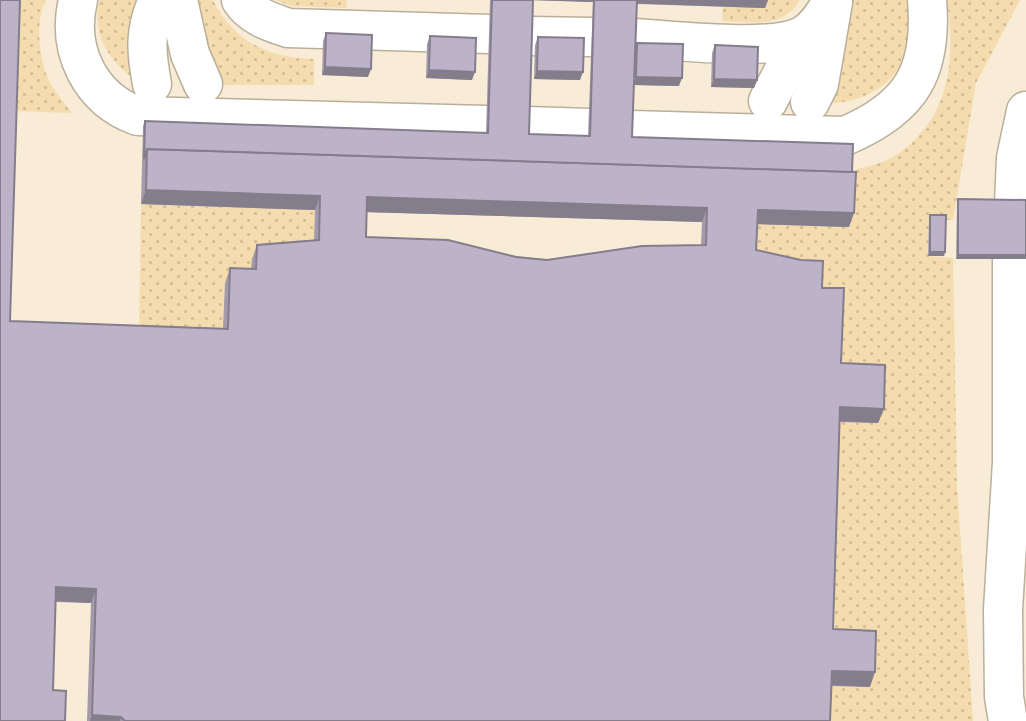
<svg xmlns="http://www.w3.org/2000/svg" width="1026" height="721" font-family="'Zilla Slab',serif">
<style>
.grass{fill:url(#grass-dots)}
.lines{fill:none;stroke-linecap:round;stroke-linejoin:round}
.minor-casing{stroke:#baaf9a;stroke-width:41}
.minor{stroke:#fff;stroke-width:38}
.wall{fill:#a39aac;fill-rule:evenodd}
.shaded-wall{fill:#847d8c}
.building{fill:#bdb3c8;stroke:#847d8c;stroke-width:2;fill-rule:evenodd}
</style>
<defs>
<pattern id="grass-dots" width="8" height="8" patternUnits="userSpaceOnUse" patternTransform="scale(1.75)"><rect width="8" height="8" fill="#f4dcaf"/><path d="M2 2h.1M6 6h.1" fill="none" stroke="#d1bc96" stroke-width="1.8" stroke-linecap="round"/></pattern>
</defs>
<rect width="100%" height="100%" fill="#f8ecd6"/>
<g class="grass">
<path d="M0 0H46C35 20 39 55 47 76 52 89 64 102 72 113L12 111Z"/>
<path d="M99 0H137L129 54 131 77C105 56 93 33 99 0Z"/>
<path d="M195 0H213C234 42 269 58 314 59V85H217Z"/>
<polygon points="275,0 347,0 346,8 291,6"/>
<path d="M766 0H800C784 29 750 22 722 21L723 6 765 8Z"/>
<path d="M853 0H910C910 14 912 30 909 44 902 82 863 104 828 103Z"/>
<path d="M947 0H1020L976 83 953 220H929L928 256 953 258 957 485 973 721H826L827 685 869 687 828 643 836 377 751 264 753 224C784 207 815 188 848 173 862 166 878 166 893 157 950 121 956 61 947 0Z"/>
<polygon points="141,204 315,210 314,255 252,260 251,283 223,343 139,340"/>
</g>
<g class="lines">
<g class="minor-casing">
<g id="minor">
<path d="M78 0C66 50 90 99 138 116L486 125"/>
<polyline points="178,0 190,54 203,84"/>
<path d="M241 0C251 16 270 22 288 28L489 34"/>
<polyline points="530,36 592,37"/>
<path d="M634 38C672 40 770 52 802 36 816 29 825 13 833 0"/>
<path d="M152 84C146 52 144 30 158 0"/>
<polyline points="768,101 801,37"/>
<polyline points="810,102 819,84 833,2"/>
<polyline points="528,126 589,128"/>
<path d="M631 130 845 136C911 108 933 72 927 0"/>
<polyline points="1014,204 1016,158 1026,111"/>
<polyline points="1012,457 1012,259"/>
<polyline points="1008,721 1004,697 1003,610 1012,462 1026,429"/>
</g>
</g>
<use href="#minor" class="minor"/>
</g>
<g class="wall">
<path d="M490 0H768L765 8 636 4 635 50 637 43 679 86 634 85 632 137 849 227 757 224 756 250 822 288 841 363 884 409 878 423 840 422 833 629 870 687 831 686 830 721H87L91 603 56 602 0 721 10 321 223 328 225 283 230 268 251 269 252 259 257 245 314 241 315 210 141 204 143 126 145 121 486 133ZM533 0 593 2 588 136 529 134ZM367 212 702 222 701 245 547 260 366 237Z"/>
<polygon points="326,33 368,77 322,75 323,41"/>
<polygon points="430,36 472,80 426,78 427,44"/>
<polygon points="538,37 580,80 534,79 535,45"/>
<polygon points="715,45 757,80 754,88 711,87 712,53"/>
<polygon points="958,199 1026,200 956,259 957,203"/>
<polygon points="930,215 945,252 944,256 928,256 929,219"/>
</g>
<g class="shaded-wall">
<polygon points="527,0 593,0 593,2"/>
<polygon points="594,0 768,0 765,8 594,2"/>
<polygon points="325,67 371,69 368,77 322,75"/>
<polygon points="429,70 475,72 472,80 426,78"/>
<polygon points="537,71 583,72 580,80 534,79"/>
<polygon points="636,77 682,78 679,86 634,85"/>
<polygon points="714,79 757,80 754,88 711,87"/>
<polygon points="146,190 320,196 315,210 141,204"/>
<polygon points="367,197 707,208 702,222 362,212"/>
<polygon points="758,210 854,213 849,227 753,224"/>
<polygon points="930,252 945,252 944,256 928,256"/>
<polygon points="958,255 1026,255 1026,259 956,259"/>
<polygon points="840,407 884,409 878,423 835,421"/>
<polygon points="56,587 96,589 91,603 51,601"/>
<polygon points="832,671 875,672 870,687 827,685"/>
<polygon points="92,715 121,717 120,721 90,721"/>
</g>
<g class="building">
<path d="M0 0H20L10 321 228 329 230 268 256 269 257 245 319 240 320 196 146 190 147 149 856 172 854 213 758 210 756 250 801 260 823 261 822 288H844L841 363 885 365 884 409 840 407 833 629 876 631 875 672 832 671 830 721H125L121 717 92 715 96 589 56 587 53 690 66 691 65 721H0ZM367 197 707 208 706 245 642 246 547 260 516 257 448 240 366 237Z"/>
<polygon points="492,0 533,0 529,134 590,136 594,0 637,0 632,137 853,144 852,172 147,149 144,159 145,121 488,133"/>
<polygon points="326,33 372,35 371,69 325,67"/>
<polygon points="430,36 476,38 475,72 429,70"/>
<polygon points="538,37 584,38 583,72 537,71"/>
<polygon points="637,43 683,44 682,78 636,77"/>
<polygon points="715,45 758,47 757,80 714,79"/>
<polygon points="958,199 1026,200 1026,255 958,255"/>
<polygon points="930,215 946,215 945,252 930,252"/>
</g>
</svg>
